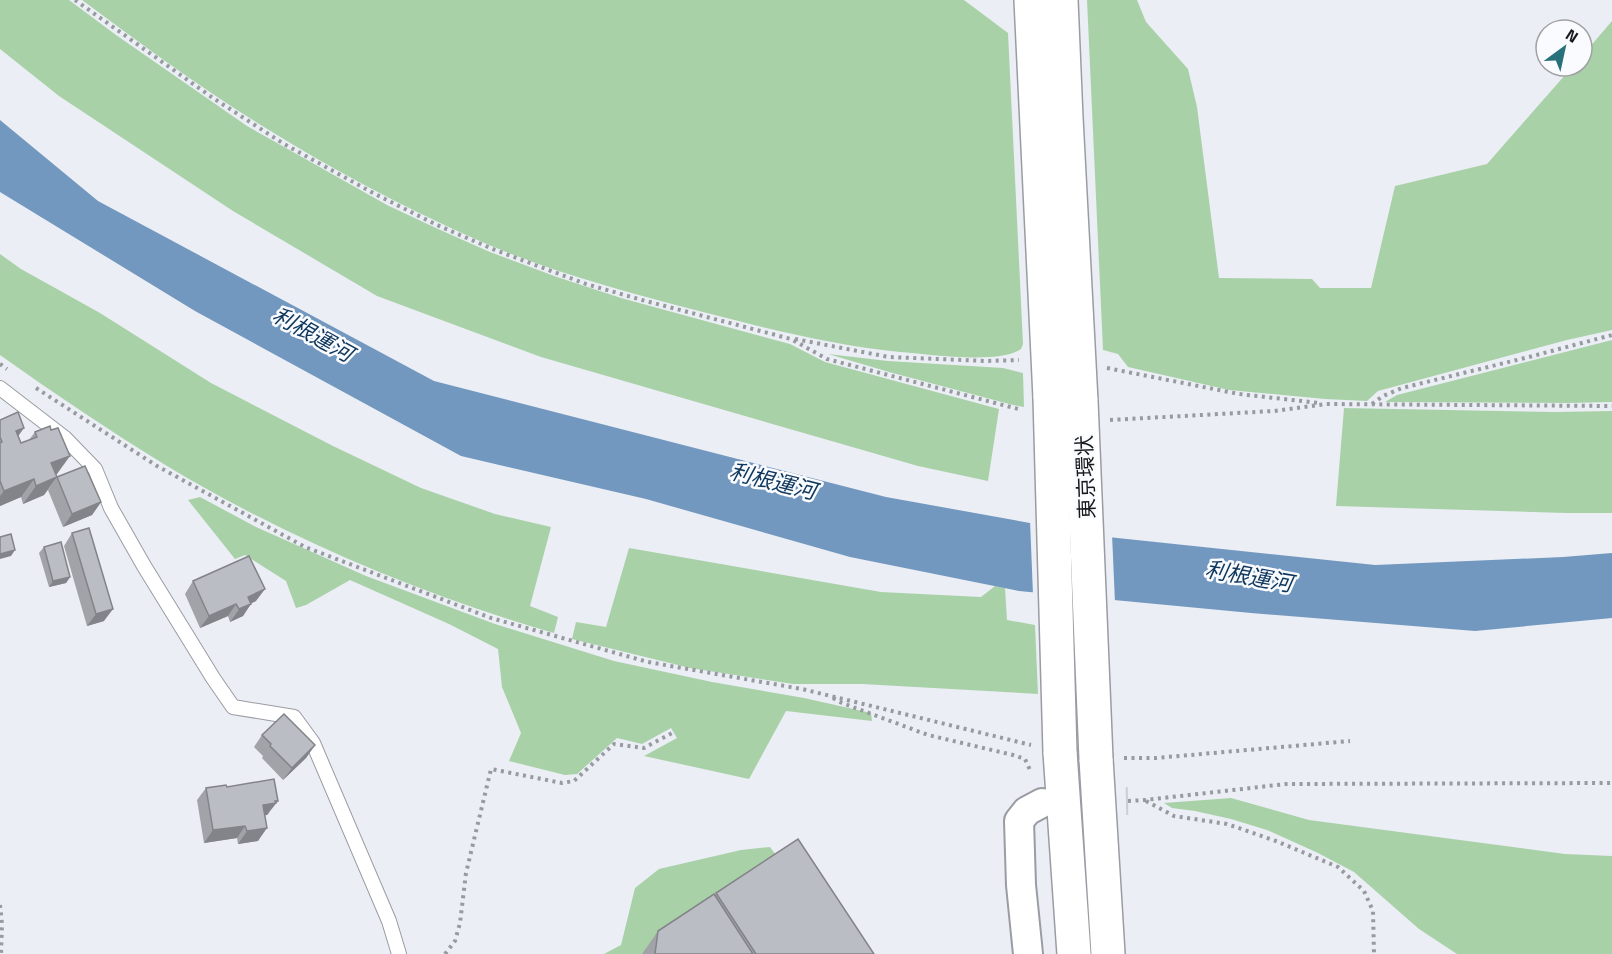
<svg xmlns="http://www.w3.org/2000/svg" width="1612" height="954" font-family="'Titillium Web','Noto Sans JP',sans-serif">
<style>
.green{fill:#a9d1a8}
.water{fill:#7398bf}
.pier{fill:#ebeef5}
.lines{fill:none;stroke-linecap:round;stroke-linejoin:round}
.minor-tunnel{stroke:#cbced4;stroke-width:28;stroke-dasharray:28 14;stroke-linecap:butt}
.service-casing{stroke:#9a9ca3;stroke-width:16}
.minor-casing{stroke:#9a9ca3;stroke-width:32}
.trunk-casing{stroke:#9a9ca3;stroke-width:36}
.path{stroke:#979a9f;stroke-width:4;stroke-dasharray:3 4.5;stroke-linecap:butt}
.service{stroke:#fff;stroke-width:14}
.minor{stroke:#fff;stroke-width:28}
.trunk{stroke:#fff;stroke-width:33}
.trunk-bridge-casing{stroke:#9a9ca3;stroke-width:36;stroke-linecap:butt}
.trunk-bridge{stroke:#fff;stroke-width:33}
.wall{fill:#a1a3a9}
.shaded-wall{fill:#838489}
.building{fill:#bbbdc4;stroke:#838489;stroke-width:1.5}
.labels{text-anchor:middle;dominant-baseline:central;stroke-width:5;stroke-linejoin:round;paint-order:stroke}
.street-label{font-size:21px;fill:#18191b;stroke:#fafbfe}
.water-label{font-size:22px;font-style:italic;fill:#0e375d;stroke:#fafbfe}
</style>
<rect width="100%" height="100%" fill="#ebeef5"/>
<g class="green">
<polygon points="0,0 69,0 116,35 247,126 387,205 438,229 490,252 557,277 621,298 790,344 825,362 999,409 988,481 918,466 541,357 377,296 233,211 59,96 0,49"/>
<path d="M82 0H964L1008 33 1023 344 1021 349C999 365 928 354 900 352 833 345 768 329 703 312 625 292 547 271 473 238 401 206 330 168 264 127 201 88 141 44 82 0Z"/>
<polygon points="1087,0 1137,0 1146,22 1188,69 1197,107 1219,278 1312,279 1320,288 1371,288 1395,186 1487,164 1573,66 1582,66 1582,56 1612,21 1612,330 1567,340 1378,391 1367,401 1325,399 1229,390 1128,367 1118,354 1103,350"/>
<path d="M0 254 21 269 100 313 211 383 333 446 421 488 495 514 551 527 530 606 558 617 554 633C419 594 287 538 167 466 110 431 55 394 0 355Z"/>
<polygon points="1612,340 1612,402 1568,403 1385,402 1397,395"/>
<polygon points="828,354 888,361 1003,368 1023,373 1024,407 1013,405 889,372"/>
<polygon points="1344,408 1555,412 1612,411 1612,513 1566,513 1336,506"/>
<polygon points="200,497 256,527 366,576 495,624 614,661 712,682 804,698 871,713 872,721 786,711 749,779 644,756 677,738 671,728 642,744 617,738 577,774 565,775 509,761 521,733 502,687 498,649 449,624 350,580 306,605 296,608 286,581 245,555 235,559 188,500"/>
<polygon points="629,548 881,592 981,597 995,586 1005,588 1007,620 1035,625 1038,694 862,684 793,684 690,668 572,639 576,622 606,627"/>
<polygon points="1231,798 1309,820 1565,854 1612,856 1612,954 1457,954 1419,929 1354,872 1318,853 1267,830 1231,819 1195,811 1172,808 1164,803"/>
<polygon points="770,847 781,862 642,954 604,954 621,945 635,888 659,869 741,850"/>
</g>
<polygon class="water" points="0,120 98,201 434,381 886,497 1108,537 1375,565 1563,557 1612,553 1612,618 1475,631 1251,613 1019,591 850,557 646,499 461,456 195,311 0,192"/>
<polygon class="pier" points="1030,520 1112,534 1115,603 1033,595"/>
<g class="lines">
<polyline class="minor-tunnel" points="1042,803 1128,801"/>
<g class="service-casing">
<polyline id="service" points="0,388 65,438 95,469 111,508 144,566 213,678 233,707 294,717 313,743 389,921 399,954"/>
</g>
<g class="minor-casing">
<polyline id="minor" points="1028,954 1021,885 1019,821 1027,811 1042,803"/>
</g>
<g class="trunk-casing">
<g id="trunk">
<polyline points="1031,0 1050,398"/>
<polyline points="1061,0 1066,118 1081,401"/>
<polyline points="1060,752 1074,954"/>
<polyline points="1096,759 1108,954"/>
</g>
</g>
<g class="path">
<polyline points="75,0 213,98 284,144 375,194 437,225 495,250 586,284 642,300 791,339 827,359 1022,410"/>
<polyline points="795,339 889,357 986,361 1019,360"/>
<polyline points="0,364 7,369"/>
<polyline points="1107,368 1239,394 1319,403"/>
<polyline points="36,388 157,466 305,547 491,618 648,662 802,689 1031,745"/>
<polyline points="1372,404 1383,396 1402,388 1529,357 1612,335"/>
<polyline points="1110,420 1274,411 1326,404 1612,406"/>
<polyline points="833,698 842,703 928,735 1013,755 1025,759 1030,770"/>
<polyline points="1124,758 1156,758 1350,741"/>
<polyline points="1128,801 1145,800 1286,784 1612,783"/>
<polyline points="1146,801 1174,816 1227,824 1276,841 1338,867 1364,891 1373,911 1374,954"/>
<polyline points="0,905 2,924 1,954"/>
<polyline points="445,954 455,941 460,923 466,873 491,769 562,783 574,781 614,744 644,748 674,732"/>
</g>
<use href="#service" class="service"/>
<use href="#minor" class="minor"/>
<use href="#trunk" class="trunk"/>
<g class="trunk-bridge-casing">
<g id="trunk-bridge">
<polyline points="1050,398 1060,752"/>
<polyline points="1081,401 1096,759"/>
</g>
</g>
<use href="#trunk-bridge" class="trunk-bridge"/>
</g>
<g class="wall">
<polygon points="0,420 18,437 21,443 29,440 35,432 57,474 56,474 57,477 44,495 23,504 21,497 0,506"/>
<polygon points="57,477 101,502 92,515 63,527 48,490"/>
<polygon points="72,533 104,621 87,626 64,546"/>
<polygon points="44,547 70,577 66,583 49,587 39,553"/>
<polygon points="193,581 256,601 251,603 243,616 230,622 228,616 200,628 185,594"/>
<polygon points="262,735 315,745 306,758 283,780 262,758 263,756 254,747"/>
<polygon points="227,787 269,813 267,815 265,815 258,841 238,844 237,838 204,843 197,800 206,788"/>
<polygon points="716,893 874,954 642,954 658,931 714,895"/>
</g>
<g class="shaded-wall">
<polygon points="24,428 11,446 16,431"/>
<polygon points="70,456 57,474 38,481 51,463"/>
<polygon points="57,477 44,495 23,504 36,486"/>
<polygon points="34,479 21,497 0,506 0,496 4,491"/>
<polygon points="101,502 92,515 63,527 72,514"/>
<polygon points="15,550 11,556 0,559 0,554"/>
<polygon points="70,577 66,583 49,587 53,581"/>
<polygon points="265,589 256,601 242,608 251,604 243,616 230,622 248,597"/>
<polygon points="236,604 228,616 200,628 209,616"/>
<polygon points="113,609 104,621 87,626 96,614"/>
<polygon points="315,745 306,758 283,780 292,768"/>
<polygon points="275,801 278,801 267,815 254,817 263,805"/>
<polygon points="245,826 237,838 204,843 213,830"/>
<polygon points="267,828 258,841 238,844 247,831"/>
</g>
<g class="building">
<polygon points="18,412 24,428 16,431 21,443 37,437 35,432 50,426 51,430 58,428 70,456 51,463 57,477 36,486 34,479 4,491 0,481 0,443 2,442 0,437 0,420"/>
<polygon points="85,466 101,502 72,514 57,477"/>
<polygon points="89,528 113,609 96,614 72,533"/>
<polygon points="11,534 15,550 0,554 0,537"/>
<polygon points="61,542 70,577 53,581 44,547"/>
<polygon points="249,556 265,589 248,597 251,604 239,609 236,604 209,616 193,581"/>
<polygon points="284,714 315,745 292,768 270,746 271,744 262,735"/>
<polygon points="274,779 278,801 275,801 276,803 263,805 267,828 247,831 245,826 213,830 206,788 226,785 227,787"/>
<polygon points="798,839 874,954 756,954 716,893"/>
<polygon points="714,894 753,954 655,954 658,931"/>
</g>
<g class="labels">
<g class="street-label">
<text transform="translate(1085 477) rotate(-92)">東京環状</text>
</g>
<g class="water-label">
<text transform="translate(313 334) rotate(29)">利根運河</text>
<text transform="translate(773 481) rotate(14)">利根運河</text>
<text transform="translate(1249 576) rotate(10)">利根運河</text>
</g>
</g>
<g transform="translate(1564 48) rotate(33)"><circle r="28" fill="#fafbfe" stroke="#a0a1a3" stroke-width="1.5"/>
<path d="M0-4.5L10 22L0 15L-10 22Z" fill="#28717a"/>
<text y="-9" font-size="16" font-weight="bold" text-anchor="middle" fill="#18191b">N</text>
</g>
</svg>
